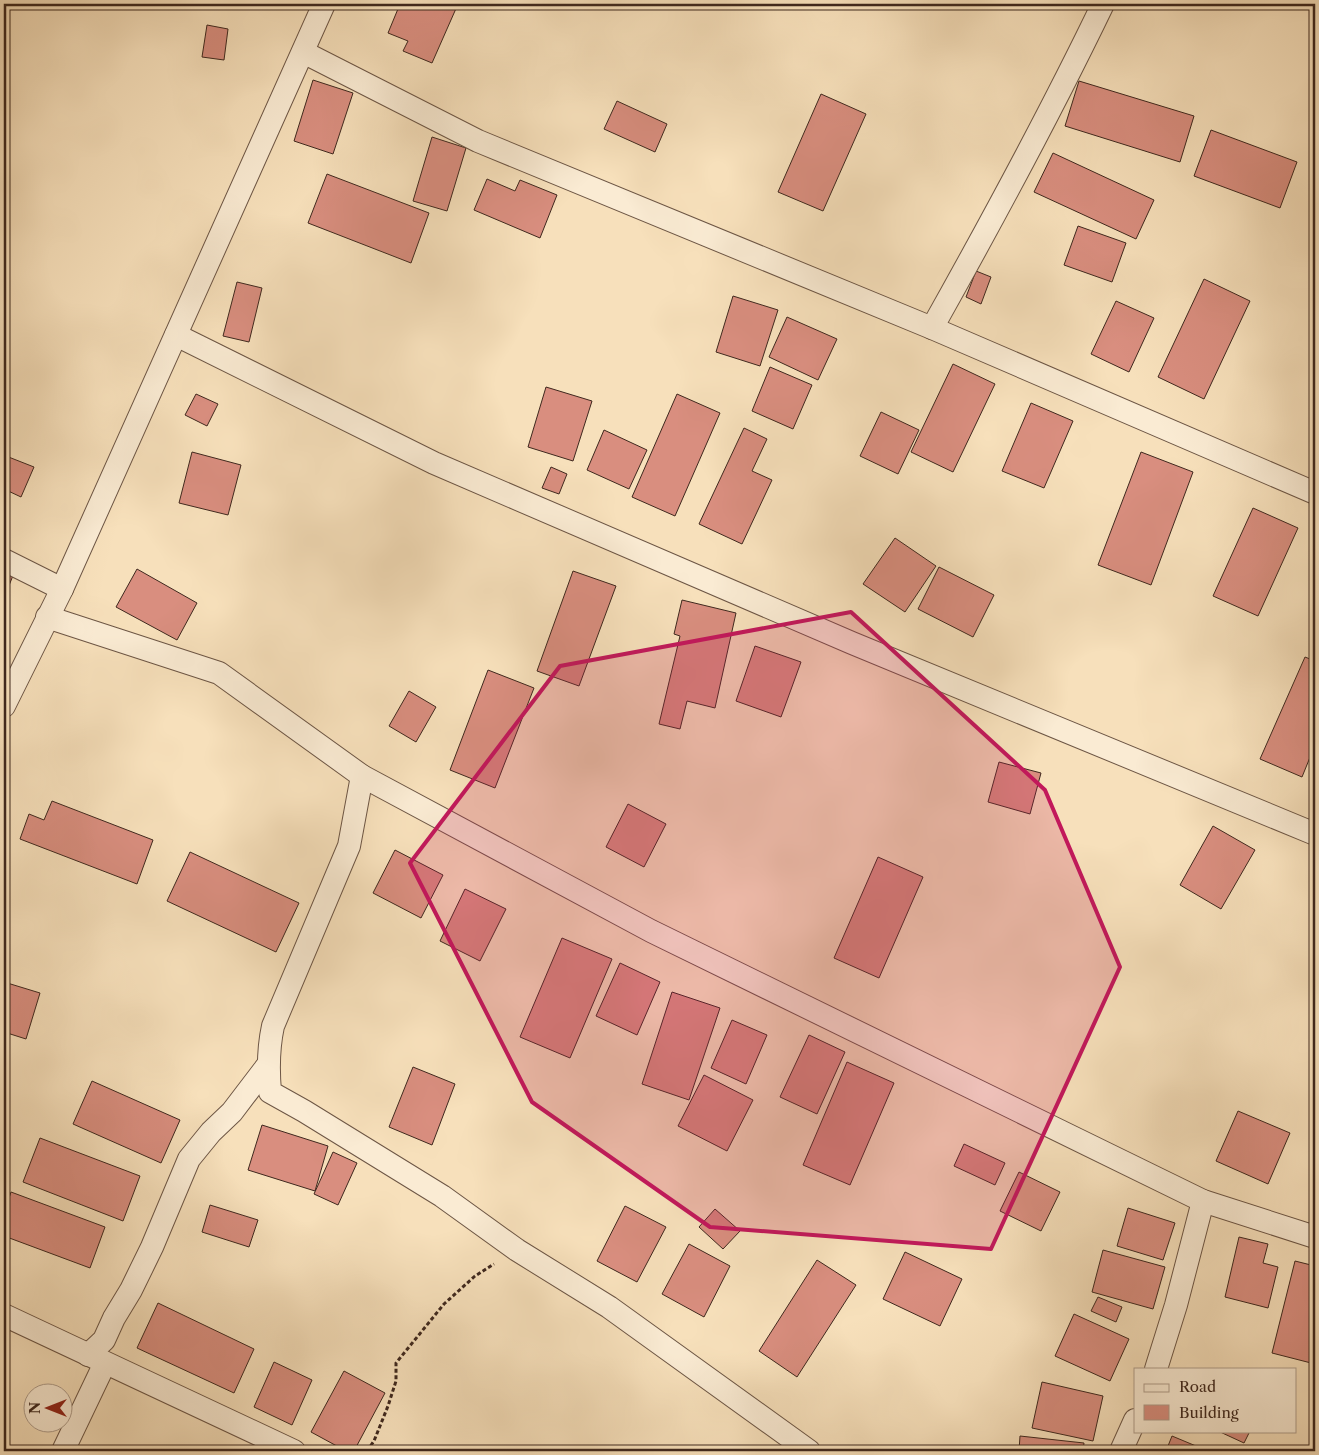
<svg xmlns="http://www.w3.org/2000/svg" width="1319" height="1455" font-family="'Libre Caslon Text',serif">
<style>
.building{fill:#d98e7f;stroke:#3f281e}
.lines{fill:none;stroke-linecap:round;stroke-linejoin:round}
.minor-casing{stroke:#6d5645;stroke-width:24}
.path{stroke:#3f281e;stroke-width:3;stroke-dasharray:4 2.5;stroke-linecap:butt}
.minor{stroke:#faebd3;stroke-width:22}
.marked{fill:#c2185b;fill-opacity:0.2;stroke:#c2185b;stroke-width:4;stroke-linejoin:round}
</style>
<rect width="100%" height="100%" fill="#f7e0bb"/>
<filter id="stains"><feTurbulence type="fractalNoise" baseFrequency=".004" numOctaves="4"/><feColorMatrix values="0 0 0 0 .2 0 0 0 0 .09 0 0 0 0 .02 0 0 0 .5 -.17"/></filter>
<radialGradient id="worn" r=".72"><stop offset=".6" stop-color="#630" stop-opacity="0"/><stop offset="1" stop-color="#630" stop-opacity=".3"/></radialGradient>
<g class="building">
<polygon points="400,4 458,4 432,63 403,51 408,41 388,33"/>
<polygon points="207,25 228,29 224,60 202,57"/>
<polygon points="313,80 353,93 333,154 294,141"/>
<polygon points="1079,81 1194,116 1180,162 1065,126"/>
<polygon points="821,94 866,114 823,211 778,192"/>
<polygon points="617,101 667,124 655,152 604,129"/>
<polygon points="1211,130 1297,162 1280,208 1194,176"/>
<polygon points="432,137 466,148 447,211 413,201"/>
<polygon points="1053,153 1154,200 1136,239 1034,192"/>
<polygon points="327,174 429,213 411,263 308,223"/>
<polygon points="487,179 515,191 520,180 557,195 540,238 474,210"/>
<polygon points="1078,226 1126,243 1112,282 1064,265"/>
<polygon points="976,271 991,277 981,304 966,297"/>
<polygon points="1204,279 1250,301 1204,399 1158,377"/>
<polygon points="237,282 262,288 249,342 223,336"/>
<polygon points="733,296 778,310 760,366 716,352"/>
<polygon points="1116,301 1154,318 1129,372 1091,354"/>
<polygon points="787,317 837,339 818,380 769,357"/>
<polygon points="953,364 995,384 953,472 911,452"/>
<polygon points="770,367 812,385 793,429 752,411"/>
<polygon points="546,387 592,401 573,461 528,447"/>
<polygon points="196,394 218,404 207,426 185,415"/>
<polygon points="677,394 720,413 675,516 632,497"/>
<polygon points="1031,403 1073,421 1044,488 1002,471"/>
<polygon points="881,412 919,430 898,474 860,456"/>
<polygon points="744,428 767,439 752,471 772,480 742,544 699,524"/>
<polygon points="604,430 647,450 629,489 587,470"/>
<polygon points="192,452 241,465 228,515 179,503"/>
<polygon points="1141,452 1193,472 1151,585 1098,565"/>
<polygon points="6,456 34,467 21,497 4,489 4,462"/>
<polygon points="551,467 567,474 559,494 542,488"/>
<polygon points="1253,508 1298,528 1258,616 1213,596"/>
<polygon points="895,538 936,566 905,612 863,584"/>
<polygon points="939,567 994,595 973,637 918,609"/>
<polygon points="4,569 14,573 6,593 4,592"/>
<polygon points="137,569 197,603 177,640 116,607"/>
<polygon points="573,571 616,586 579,686 537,671"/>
<polygon points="682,600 736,613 715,708 687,701 680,729 659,724 680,636 674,634"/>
<polygon points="755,646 801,662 781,717 736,701"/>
<polygon points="1305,657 1315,661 1315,745 1302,777 1260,759"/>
<polygon points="488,670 534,688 495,788 450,770"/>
<polygon points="409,691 436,707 416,742 389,726"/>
<polygon points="999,762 1041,773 1030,814 988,802"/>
<polygon points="52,801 153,840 137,884 20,839 29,814 44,820"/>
<polygon points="628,804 666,824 644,867 606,847"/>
<polygon points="1213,826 1255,850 1221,909 1180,885"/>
<polygon points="395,850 443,875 421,918 373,893"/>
<polygon points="190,852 299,903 276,952 167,901"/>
<polygon points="878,857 923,877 879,978 834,958"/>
<polygon points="465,889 506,909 480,961 440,941"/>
<polygon points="562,938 612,959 570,1058 520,1037"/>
<polygon points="620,963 660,982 637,1035 596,1016"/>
<polygon points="4,982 40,993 26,1039 4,1032"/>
<polygon points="672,992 720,1008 689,1100 642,1084"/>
<polygon points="732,1020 767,1035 746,1084 711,1068"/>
<polygon points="809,1035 845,1052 817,1114 780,1097"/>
<polygon points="847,1062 894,1083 850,1185 803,1165"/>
<polygon points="413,1067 455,1084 432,1145 389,1127"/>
<polygon points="704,1075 753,1100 727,1151 678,1126"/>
<polygon points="92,1081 180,1120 161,1163 73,1124"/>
<polygon points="1238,1111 1290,1133 1268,1184 1216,1161"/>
<polygon points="262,1125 328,1146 315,1191 248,1170"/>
<polygon points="40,1138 140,1176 123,1221 23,1182"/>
<polygon points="964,1144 1005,1163 995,1185 954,1166"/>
<polygon points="333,1152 357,1163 338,1205 314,1194"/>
<polygon points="1019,1172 1060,1192 1041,1231 1000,1211"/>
<polygon points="11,1192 105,1227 90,1268 4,1236 4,1213"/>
<polygon points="210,1205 258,1220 249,1247 202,1232"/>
<polygon points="625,1206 666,1227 637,1282 597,1261"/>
<polygon points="1128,1208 1175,1223 1163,1260 1117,1246"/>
<polygon points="715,1209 740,1231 723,1249 699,1227"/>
<polygon points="1239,1237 1268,1244 1263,1263 1278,1267 1268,1308 1225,1297"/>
<polygon points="689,1244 730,1266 704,1317 662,1294"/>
<polygon points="1103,1250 1165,1267 1153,1309 1092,1292"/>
<polygon points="905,1252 962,1279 940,1326 883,1299"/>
<polygon points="817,1260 856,1285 797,1377 759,1351"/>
<polygon points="1295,1261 1315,1266 1315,1364 1272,1353"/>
<polygon points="1098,1297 1122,1307 1116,1322 1091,1311"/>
<polygon points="158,1303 254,1349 234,1393 137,1348"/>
<polygon points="1074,1314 1129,1339 1110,1381 1055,1356"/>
<polygon points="274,1362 312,1380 292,1425 254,1407"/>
<polygon points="344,1371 385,1393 354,1451 346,1451 311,1432"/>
<polygon points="1042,1382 1103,1396 1093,1441 1032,1428"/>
<polygon points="1218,1431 1250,1431 1244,1443"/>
<polygon points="1020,1436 1084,1443 1083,1451 1019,1451"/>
<polygon points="1172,1436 1208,1451 1166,1451"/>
</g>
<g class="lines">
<g class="minor-casing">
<g id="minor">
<polyline points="303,52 478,141 932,328 1315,493"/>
<path d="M932 328C992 221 1050 114 1103 4"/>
<polyline points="176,335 434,463 852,643 1315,834"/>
<polyline points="4,560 62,589"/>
<polyline points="47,617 219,673 362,776 651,931 1203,1201 1315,1237"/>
<polyline points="4,706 62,589 324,4"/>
<path d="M362 776 349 846 273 1026C268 1049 268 1069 270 1092L304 1111 442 1196 517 1250 609 1307 809 1451"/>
<polyline points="4,1315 294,1451"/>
<polyline points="88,1355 104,1340 114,1318 131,1290 152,1247 189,1159 211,1132 232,1112 267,1066"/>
<polyline points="1156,1369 1176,1305 1203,1201"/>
<polyline points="63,1451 105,1363"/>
<polyline points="1121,1451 1135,1420"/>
</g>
</g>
<polyline class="path" points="367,1451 374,1441 388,1406 396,1381 396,1363 444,1304 475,1276 494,1264"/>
<use href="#minor" class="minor"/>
</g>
<path class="marked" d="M851 612 1045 790 1120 967 991 1249 710 1227 532 1102 410 863 560 666Z"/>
<rect width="1319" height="1455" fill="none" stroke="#f7e0bb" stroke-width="20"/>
<rect x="5" y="5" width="1309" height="1445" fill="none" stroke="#3f281e" stroke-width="2.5"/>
<rect x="10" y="10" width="1299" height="1435" fill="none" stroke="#3f281e"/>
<rect x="1134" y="1368" width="162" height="65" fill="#faebd3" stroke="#af9d8b"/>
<rect x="1144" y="1384" width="25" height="8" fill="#faebd3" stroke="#af9d8b"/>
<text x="1179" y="1392" font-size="15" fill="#3f281e">Road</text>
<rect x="1144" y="1405" width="25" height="15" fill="#d98e7f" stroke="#af9d8b"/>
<text x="1179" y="1418" font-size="15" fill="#3f281e">Building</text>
<g transform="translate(48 1408) rotate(270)"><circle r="24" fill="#faebd3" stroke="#af9d8b"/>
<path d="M0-4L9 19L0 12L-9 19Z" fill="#8f2418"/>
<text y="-8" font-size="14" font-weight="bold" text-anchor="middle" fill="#3f281e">N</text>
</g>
<rect width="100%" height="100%" filter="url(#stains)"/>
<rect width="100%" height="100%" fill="url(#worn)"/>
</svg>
